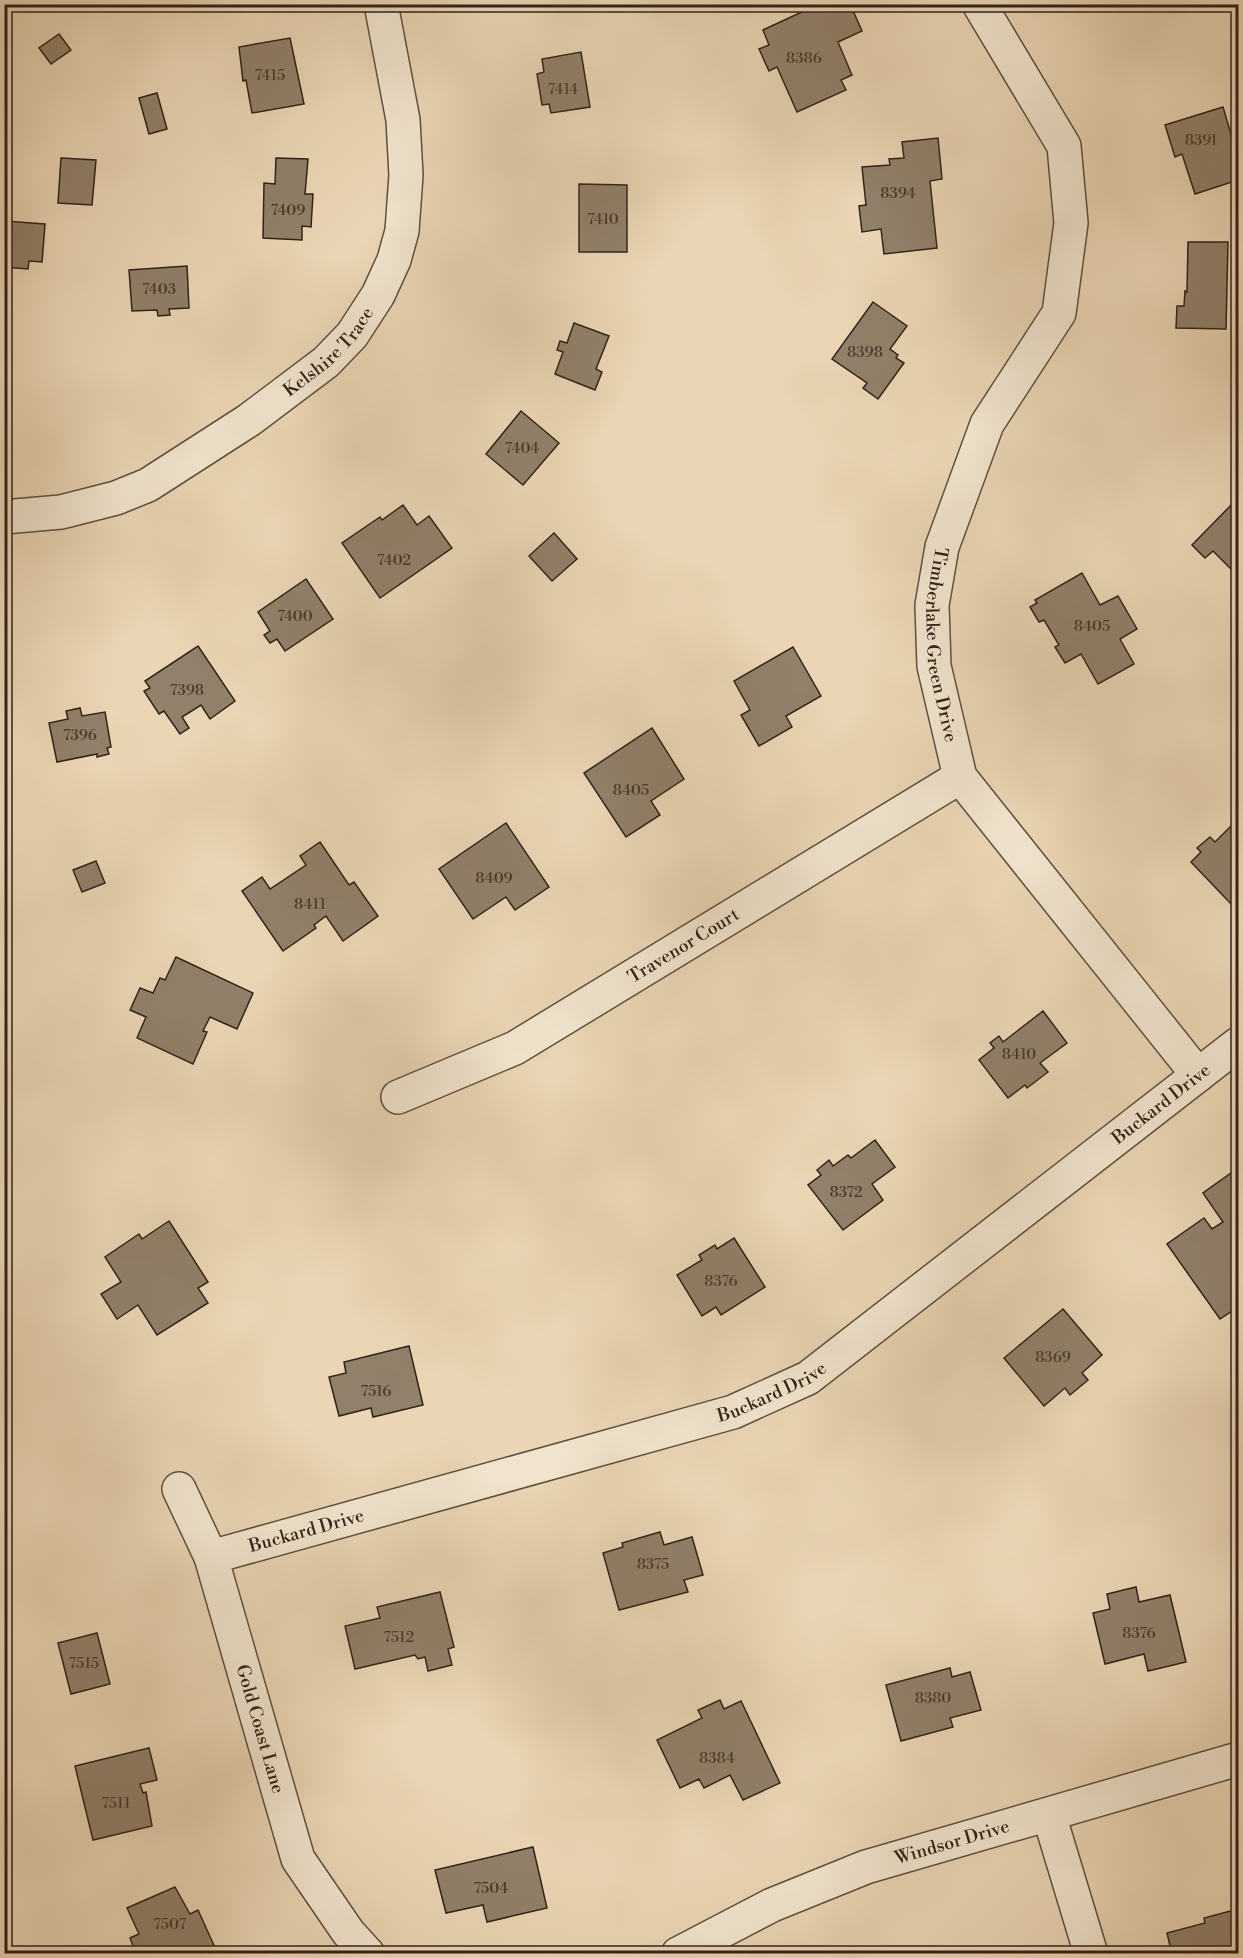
<svg xmlns="http://www.w3.org/2000/svg" width="1243" height="1958" font-family="'Libre Bodoni',serif">
<style>
.building{fill:#91806a;stroke:#30231a;stroke-width:1.5}
.lines{fill:none;stroke-linecap:round;stroke-linejoin:round}
.minor-casing{stroke:#5e5040;stroke-width:36}
.minor{stroke:#f1e4ce;stroke-width:33}
.labels{text-anchor:middle;dominant-baseline:central;stroke-width:4.5;stroke-linejoin:round;paint-order:stroke}
.number-label{font-size:15px;fill:#483a2e}
.street-label{font-size:18px;fill:#30231a;stroke:#f1e4ce}
</style>
<rect width="100%" height="100%" fill="#ead5b4"/>
<filter id="stains"><feTurbulence type="fractalNoise" baseFrequency=".00333" numOctaves="4"/><feColorMatrix values="0 0 0 0 .2 0 0 0 0 .09 0 0 0 0 .02 0 0 0 .5 -.17"/></filter>
<radialGradient id="worn" r=".72"><stop offset=".6" stop-color="#630" stop-opacity="0"/><stop offset="1" stop-color="#630" stop-opacity=".3"/></radialGradient>
<g class="building">
<polygon points="819,4 850,4 862,31 838,42 852,75 841,80 846,90 797,112 777,67 769,71 759,49 769,45 763,30"/>
<polygon points="59,34 71,50 51,64 39,48"/>
<polygon points="290,38 304,104 252,113 246,80 243,81 239,47"/>
<polygon points="581,52 590,107 551,113 549,104 542,105 537,74 544,72 542,59"/>
<polygon points="157,93 167,129 149,134 139,98"/>
<polygon points="1223,107 1238,158 1238,180 1195,194 1182,154 1175,157 1165,125"/>
<polygon points="938,138 942,179 930,181 937,248 884,254 881,229 862,232 859,206 866,205 862,167 890,165 889,159 904,158 902,142"/>
<polygon points="61,158 96,160 92,205 58,203"/>
<polygon points="276,158 308,159 305,194 313,194 311,227 302,226 302,240 263,238 264,183 275,184"/>
<polygon points="579,184 627,185 627,252 579,252"/>
<polygon points="4,221 45,224 42,262 29,261 28,269 4,267"/>
<polygon points="1188,242 1228,242 1226,329 1176,328 1177,306 1184,306 1185,291 1187,292"/>
<polygon points="187,266 189,308 169,309 170,315 158,316 157,310 132,311 129,270"/>
<polygon points="873,302 907,326 890,349 898,355 896,358 904,363 878,399 863,388 867,383 832,359"/>
<polygon points="574,323 609,336 596,369 602,372 595,390 555,374 563,352 557,350 560,341 567,343"/>
<polygon points="521,411 559,443 523,485 486,454"/>
<polygon points="1238,498 1238,576 1213,551 1205,558 1192,545"/>
<polygon points="403,505 417,525 429,516 452,548 380,598 342,543 380,517 382,520"/>
<polygon points="554,533 577,559 552,581 529,556"/>
<polygon points="1082,573 1100,605 1118,596 1137,629 1120,639 1134,664 1098,684 1081,654 1065,663 1055,647 1059,645 1044,620 1039,622 1030,607 1037,603 1035,600"/>
<polygon points="306,579 333,619 285,651 277,639 270,643 264,635 270,631 258,612"/>
<polygon points="198,646 235,701 210,719 201,705 182,717 189,728 180,734 164,711 159,714 144,691 150,688 145,681"/>
<polygon points="793,647 821,696 786,716 792,727 759,746 741,715 750,710 734,681"/>
<polygon points="80,708 82,716 105,712 111,747 107,748 109,754 97,757 97,754 57,762 49,723 68,719 66,711"/>
<polygon points="652,728 684,779 651,801 660,815 626,837 584,773"/>
<polygon points="506,823 549,887 515,910 506,897 473,919 439,869"/>
<polygon points="1233,824 1238,830 1238,898 1232,905 1191,862 1201,852 1197,848 1210,837 1215,842"/>
<polygon points="320,842 349,885 354,882 378,916 343,941 326,916 314,925 316,928 283,951 242,891 262,877 270,889 306,865 300,856"/>
<polygon points="96,861 105,883 82,892 73,870"/>
<polygon points="176,957 253,993 237,1029 210,1017 203,1031 207,1032 193,1064 137,1038 146,1017 130,1010 140,988 153,993 160,978 165,980"/>
<polygon points="1043,1011 1067,1043 1040,1063 1048,1072 1027,1088 1025,1085 1008,1098 979,1060 994,1048 990,1043 999,1036 1003,1042"/>
<polygon points="875,1140 895,1167 872,1184 883,1200 843,1230 808,1185 821,1175 817,1170 829,1160 833,1166 848,1155 851,1158"/>
<polygon points="1238,1168 1238,1307 1220,1319 1167,1244 1204,1218 1212,1229 1223,1222 1203,1193"/>
<polygon points="169,1221 208,1282 198,1288 208,1303 157,1335 138,1305 117,1319 101,1294 121,1282 105,1257 139,1234 142,1239"/>
<polygon points="734,1238 765,1287 721,1315 716,1307 702,1316 677,1275 702,1260 699,1255 715,1245 717,1249"/>
<polygon points="1063,1309 1102,1355 1082,1373 1088,1380 1070,1395 1065,1388 1044,1406 1004,1358"/>
<polygon points="409,1346 423,1405 373,1417 371,1408 339,1416 329,1377 346,1373 344,1362"/>
<polygon points="660,1532 664,1545 692,1537 703,1575 684,1580 688,1592 619,1610 603,1553 623,1547 622,1543"/>
<polygon points="1136,1587 1139,1602 1170,1595 1186,1662 1148,1671 1144,1654 1105,1664 1093,1613 1110,1609 1107,1594"/>
<polygon points="440,1592 454,1647 448,1649 452,1665 428,1671 425,1657 418,1659 415,1655 355,1669 345,1626 380,1618 377,1607"/>
<polygon points="97,1633 110,1684 71,1694 58,1643"/>
<polygon points="950,1668 952,1677 970,1672 981,1710 950,1718 953,1727 901,1741 886,1685"/>
<polygon points="720,1700 724,1709 741,1701 780,1783 743,1800 730,1775 704,1788 699,1779 680,1788 657,1740 702,1718 698,1710"/>
<polygon points="149,1748 157,1780 140,1784 143,1793 146,1792 152,1826 93,1840 75,1766"/>
<polygon points="533,1847 547,1908 487,1922 483,1905 446,1913 435,1870"/>
<polygon points="175,1887 190,1914 198,1910 216,1950 210,1954 136,1954 130,1938 139,1934 127,1908"/>
<polygon points="1238,1909 1238,1954 1172,1954 1167,1933 1205,1923 1204,1918"/>
</g>
<g class="lines">
<g class="minor-casing">
<g id="minor">
<path id="s1" d="M979 4 1064 146 1071 223 1059 313 987 424 942 547 932 605 934 666 960 777 1198 1075"/>
<path id="s2" d="M4 517 61 512 116 498 148 485 249 420 326 362 352 335 378 295 394 260 402 231 406 175 403 120 381 4"/>
<path id="s3" d="M398 1097 515 1048 960 777"/>
<path id="s4" d="M179 1489 211 1557 298 1859 348 1932 368 1954"/>
<path id="s5" d="M211 1557 733 1412 808 1378 1238 1044"/>
<polyline points="1049,1815 1091,1954"/>
<path id="s6" d="M678 1954 772 1905 866 1867 1238 1759"/>
</g>
</g>
<use href="#minor" class="minor"/>
</g>
<g class="labels">
<g class="number-label">
<text x="804" y="58">8386</text>
<text x="270" y="75">7415</text>
<text x="563" y="89">7414</text>
<text x="1201" y="140">8391</text>
<text x="898" y="193">8394</text>
<text x="288" y="210">7409</text>
<text x="603" y="219">7410</text>
<text x="159" y="289">7403</text>
<text x="865" y="352">8398</text>
<text x="522" y="448">7404</text>
<text x="394" y="560">7402</text>
<text x="295" y="616">7400</text>
<text x="1092" y="626">8405</text>
<text x="187" y="690">7398</text>
<text x="80" y="735">7396</text>
<text x="631" y="790">8405</text>
<text x="494" y="878">8409</text>
<text x="310" y="904">8411</text>
<text x="1019" y="1054">8410</text>
<text x="846" y="1192">8372</text>
<text x="721" y="1281">8376</text>
<text x="1053" y="1357">8369</text>
<text x="376" y="1391">7516</text>
<text x="653" y="1564">8375</text>
<text x="1139" y="1633">8376</text>
<text x="399" y="1637">7512</text>
<text x="84" y="1663">7515</text>
<text x="933" y="1698">8380</text>
<text x="717" y="1758">8384</text>
<text x="116" y="1803">7511</text>
<text x="491" y="1888">7504</text>
<text x="170" y="1924">7507</text>
</g>
<g class="street-label">
<text stroke="none"><textPath href="#s2" startOffset="374">Kelshire Trace</textPath></text>
<text stroke="none"><textPath href="#s1" startOffset="696">Timberlake Green Drive</textPath></text>
<text stroke="none"><textPath href="#s3" startOffset="324">Travenor Court</textPath></text>
<text stroke="none"><textPath href="#s5" startOffset="1071">Buckard Drive</textPath></text>
<text stroke="none"><textPath href="#s5" startOffset="585">Buckard Drive</textPath></text>
<text stroke="none"><textPath href="#s5" startOffset="99">Buckard Drive</textPath></text>
<text stroke="none"><textPath href="#s4" startOffset="254">Gold Coast Lane</textPath></text>
<text stroke="none"><textPath href="#s6" startOffset="297">Windsor Drive</textPath></text>
</g>
</g>
<rect width="1243" height="1958" fill="none" stroke="#ead5b4" stroke-width="24"/>
<rect x="6" y="6" width="1231" height="1946" fill="none" stroke="#30231a" stroke-width="3"/>
<rect x="12" y="12" width="1219" height="1934" fill="none" stroke="#30231a" stroke-width="1.5"/>
<rect width="100%" height="100%" filter="url(#stains)"/>
<rect width="100%" height="100%" fill="url(#worn)"/>
</svg>
